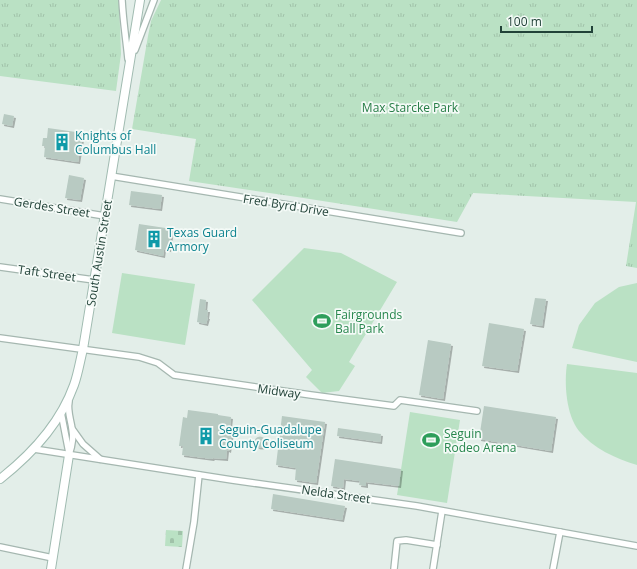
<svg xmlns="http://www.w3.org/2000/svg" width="637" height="569" font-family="'Open Sans',sans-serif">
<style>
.grass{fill:#bae1c4}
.cemetery{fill:url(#cemetery-stones)}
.park{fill:url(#park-tufts)}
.building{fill:#b8cac2;filter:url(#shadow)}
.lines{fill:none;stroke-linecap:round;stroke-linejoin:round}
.street-casing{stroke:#a5b7b0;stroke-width:8}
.secondary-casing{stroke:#a0bbb1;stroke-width:10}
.street{stroke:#fff;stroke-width:5.5}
.secondary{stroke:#fff;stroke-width:8}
.labels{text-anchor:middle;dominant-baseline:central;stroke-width:3.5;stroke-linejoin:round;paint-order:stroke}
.park-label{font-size:12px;fill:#267d46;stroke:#f4faf7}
.culture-label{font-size:12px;fill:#0d838f;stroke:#f4faf7;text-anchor:start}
.street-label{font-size:12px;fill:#214238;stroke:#f4faf7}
.leisure-label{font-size:12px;fill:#27864d;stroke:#f4faf7;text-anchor:start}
</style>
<defs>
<pattern id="cemetery-stones" width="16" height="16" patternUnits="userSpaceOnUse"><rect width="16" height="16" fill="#bae1c4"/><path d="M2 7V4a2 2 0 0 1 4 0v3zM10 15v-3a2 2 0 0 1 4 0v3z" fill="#a0c2a9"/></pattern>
<pattern id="park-tufts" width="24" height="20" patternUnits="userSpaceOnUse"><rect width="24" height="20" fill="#bae1c4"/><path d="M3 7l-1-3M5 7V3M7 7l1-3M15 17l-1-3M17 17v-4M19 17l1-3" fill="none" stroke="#a0c2a9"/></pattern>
<filter id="shadow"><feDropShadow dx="2" dy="2" stdDeviation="0" flood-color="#0004"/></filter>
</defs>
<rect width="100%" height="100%" fill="#e3eee9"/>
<g class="grass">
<polygon points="304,248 341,253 397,282 349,362 355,366 339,391 322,393 306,377 312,370 252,300"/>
<polygon points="122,273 195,284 185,345 112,333"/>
<polygon points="637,283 637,362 572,348 579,325 595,303 619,287"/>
<path d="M567 364 637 373V465C616 459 593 448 579 431 566 415 564 383 567 364Z"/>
<polygon points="410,412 460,420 447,503 397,495"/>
</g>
<polygon class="cemetery" points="166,530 183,531 182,547 165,546"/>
<g class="park">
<polygon points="0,0 119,0 121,54 116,91 0,76"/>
<polygon points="161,0 637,0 637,268 626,266 636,202 473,193 457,222 297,197 189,181 196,139 132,129 148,36 151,21"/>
</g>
<g class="building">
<polygon points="4,114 14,116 12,126 2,124"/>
<polygon points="48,128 83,133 78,162 44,157 45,146 42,146 43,138 47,138"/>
<polygon points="69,175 84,178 80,200 65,198"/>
<polygon points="131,191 162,195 160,209 129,205"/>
<polygon points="139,224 172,229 169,250 164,249 163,256 135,250"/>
<polygon points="535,298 546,299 542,326 530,324"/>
<polygon points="200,299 206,300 205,310 208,310 207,317 208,317 206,324 197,322"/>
<polygon points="489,323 524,329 517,371 482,366"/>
<polygon points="428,340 451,344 443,399 419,395"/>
<polygon points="484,406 556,417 551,451 479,439"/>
<polygon points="188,410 218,414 218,415 231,417 230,426 233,426 229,451 227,450 226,459 213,458 212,459 182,455 183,446 179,446 183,417 187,418"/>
<polygon points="282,416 325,422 316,483 295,480 296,468 276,465"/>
<polygon points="338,428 381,434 380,442 337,436"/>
<circle cx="260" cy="442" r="5.5"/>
<polygon points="335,459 401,469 399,486 366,482 366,486 359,485 360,481 344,479 343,488 331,486"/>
<polygon points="273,494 345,506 342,520 271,509"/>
</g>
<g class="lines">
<g class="street-casing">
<g id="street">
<path d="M122 0C123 20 126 39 128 59"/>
<polyline points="135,50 154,0"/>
<polyline points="111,176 461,233"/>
<polyline points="0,199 105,216"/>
<polyline points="0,267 94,280"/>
<polyline points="0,338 139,357 158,363 174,375 311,395 394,406 400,400 477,411"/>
<path d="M69 402C67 411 71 420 72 429 74 437 72 446 69 455"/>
<polyline points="61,412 69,453"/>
<polyline points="73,430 83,444 100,459"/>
<polyline points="34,449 232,480 417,506 637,546"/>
<polyline points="0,547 53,558"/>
<polyline points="186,569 194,522 199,475"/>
<polyline points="394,569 397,541 406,540 437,545"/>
<polyline points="433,569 442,511"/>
<polyline points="553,569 560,532"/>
</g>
</g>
<g class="secondary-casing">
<g id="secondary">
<path d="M0 479C32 454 60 424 74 385 78 374 80 361 83 349L140 0"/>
<polyline points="51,569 69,455"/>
</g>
</g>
<use href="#street" class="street"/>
<use href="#secondary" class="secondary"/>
</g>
<defs>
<g id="building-bare" transform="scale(1.38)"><path d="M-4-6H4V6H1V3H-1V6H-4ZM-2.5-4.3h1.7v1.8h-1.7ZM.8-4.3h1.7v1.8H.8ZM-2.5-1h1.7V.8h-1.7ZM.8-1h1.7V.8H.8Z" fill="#0f9aa8" stroke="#f4faf7" stroke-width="2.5" paint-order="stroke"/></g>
<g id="stadium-bare" transform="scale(1.38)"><path d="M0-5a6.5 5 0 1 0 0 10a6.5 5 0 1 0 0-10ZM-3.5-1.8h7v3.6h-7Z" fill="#2e9e5b" stroke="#f4faf7" stroke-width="2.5" paint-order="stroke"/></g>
</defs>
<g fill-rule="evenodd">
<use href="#building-bare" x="62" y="142"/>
<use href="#building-bare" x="154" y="239"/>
<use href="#stadium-bare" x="322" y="321"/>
<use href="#building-bare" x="206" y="436"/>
<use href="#stadium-bare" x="431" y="440"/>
</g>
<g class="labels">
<g class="park-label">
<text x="410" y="107">Max Starcke Park</text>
</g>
<g class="culture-label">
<text x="75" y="135">Knights of<tspan x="75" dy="14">Columbus Hall</tspan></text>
<text x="167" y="232">Texas Guard<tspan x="167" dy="14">Armory</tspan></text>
<text x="219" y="429">Seguin-Guadalupe<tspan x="219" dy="14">County Coliseum</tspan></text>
</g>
<g class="street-label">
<text transform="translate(286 205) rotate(9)">Fred Byrd Drive</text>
<text transform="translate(52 207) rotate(9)">Gerdes Street</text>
<text transform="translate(99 253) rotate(-81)">South Austin Street</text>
<text transform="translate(47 273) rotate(8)">Taft Street</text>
<text transform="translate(279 391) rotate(8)">Midway</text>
<text transform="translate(336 494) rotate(8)">Nelda Street</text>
</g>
<g class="leisure-label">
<text x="335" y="314">Fairgrounds<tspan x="335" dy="14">Ball Park</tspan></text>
<text x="444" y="433">Seguin<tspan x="444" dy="14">Rodeo Arena</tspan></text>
</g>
</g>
<path d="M501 26v6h91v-6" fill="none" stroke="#214238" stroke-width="2"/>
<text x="507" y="26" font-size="12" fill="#214238" stroke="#f4faf7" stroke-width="3" paint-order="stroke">100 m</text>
</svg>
